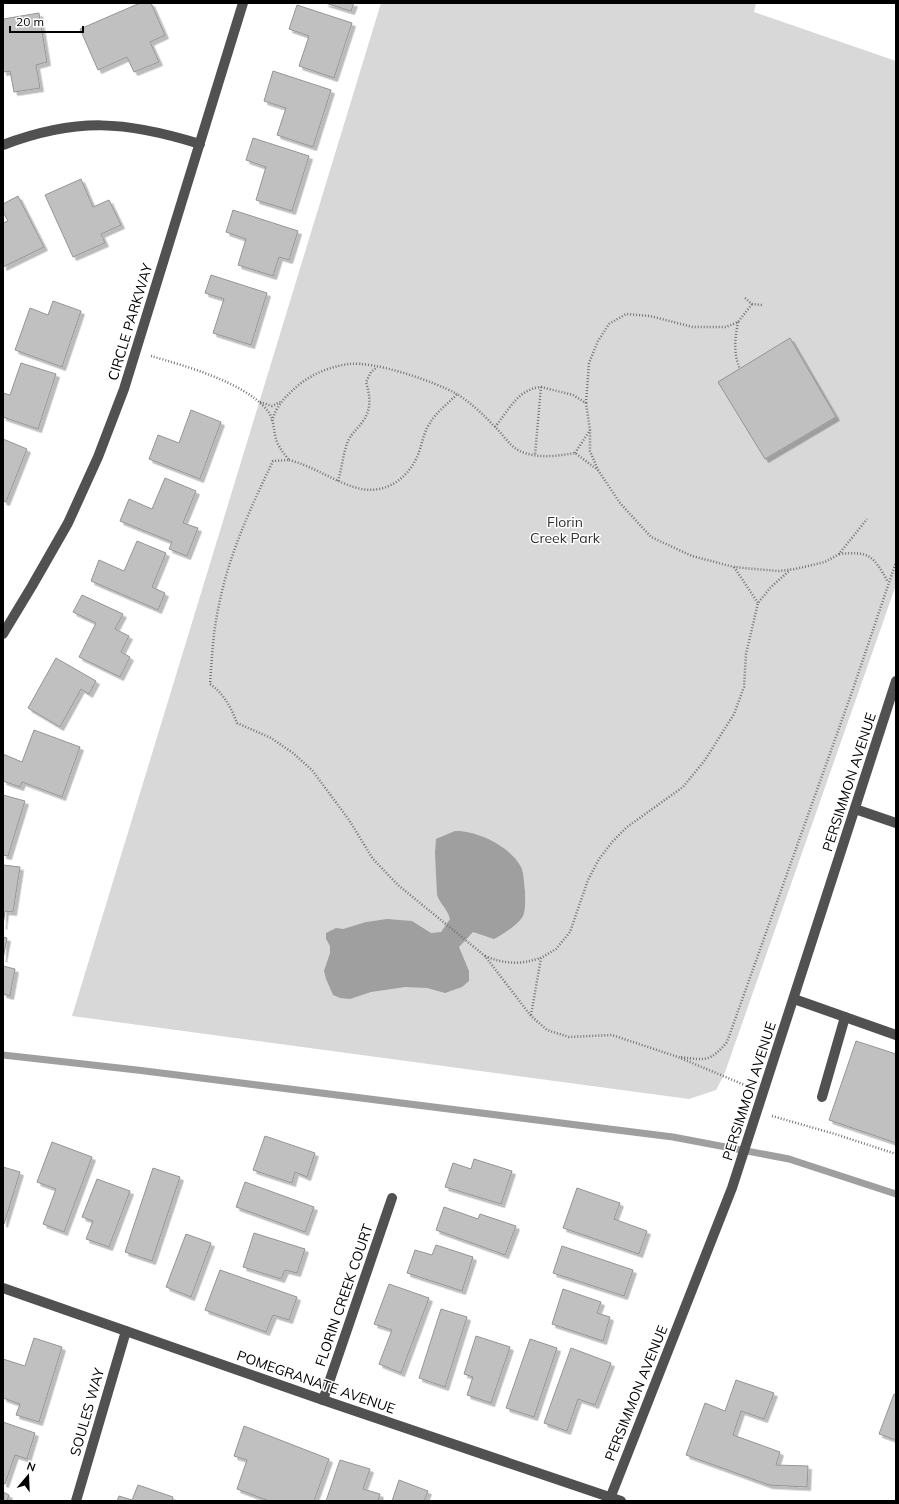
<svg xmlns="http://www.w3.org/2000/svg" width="899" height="1504" font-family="Mulish,sans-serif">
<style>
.green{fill:#d8d8d8}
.water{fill:#9f9f9f}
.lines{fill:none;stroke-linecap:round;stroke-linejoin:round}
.stream{stroke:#9f9f9f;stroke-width:7}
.building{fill:#c0c0c0;stroke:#959595;filter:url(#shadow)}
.path{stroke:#737373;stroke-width:2.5;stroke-dasharray:1 2;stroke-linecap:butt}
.minor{stroke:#515151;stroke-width:10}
.labels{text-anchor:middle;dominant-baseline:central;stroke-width:3;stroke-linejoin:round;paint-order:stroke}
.street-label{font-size:14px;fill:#000;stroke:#fff}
.park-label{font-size:14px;fill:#2f2f2f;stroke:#fff}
</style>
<defs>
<filter id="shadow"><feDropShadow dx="3.5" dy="3.5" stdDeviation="0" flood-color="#0004"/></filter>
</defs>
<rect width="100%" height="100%" fill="#fff"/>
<polygon class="green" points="381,3 756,3 754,12 896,61 896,585 724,1075 716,1090 689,1099 72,1016"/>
<path class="water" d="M455 831C477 830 511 847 521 867 524 873 524 884 525 891 525 899 526 909 523 916 519 924 502 935 494 939L473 932 459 947 469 971V981L462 987 445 993 427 988 405 987 371 992 350 999 340 998 333 995 326 979 324 971 330 953V946L326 939V933L336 928 343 929 366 922 387 919 412 921 431 933 441 932 450 919C447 908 440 904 437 895L435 853 436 839Z"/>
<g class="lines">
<polyline class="stream" points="3,1055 137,1070 673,1137 789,1159 896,1194"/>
</g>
<g class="building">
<polygon points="140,3 151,3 165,35 150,42 159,62 134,72 127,57 98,70 80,29"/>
<polygon points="325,3 354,3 351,11"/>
<polygon points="297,5 352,23 334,78 299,66 309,36 289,29"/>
<polygon points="39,13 47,62 36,65 40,88 14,92 10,71 3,72 3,19"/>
<polygon points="273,71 331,90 313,147 277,135 286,108 264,101"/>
<polygon points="253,138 309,156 292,211 256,200 266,167 246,160"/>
<polygon points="81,179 93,207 109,200 121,225 101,234 105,243 73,257 45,195"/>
<polygon points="18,196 44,247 3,267 3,223 8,221 3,212 3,204"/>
<polygon points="233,210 298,231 289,260 279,257 273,276 238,265 246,239 226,232"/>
<polygon points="211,275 267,293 251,345 213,333 224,299 205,293"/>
<polygon points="53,301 81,311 62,367 15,350 30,308 48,315"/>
<polygon points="790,338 836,417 765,459 718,382"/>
<polygon points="21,363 56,374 38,429 3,417 3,393 10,395"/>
<polygon points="191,410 221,422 200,479 149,459 158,435 179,443"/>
<polygon points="3,439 27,449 6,502 3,501"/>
<polygon points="165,478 196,491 183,523 198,528 187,556 169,549 172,542 120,521 129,499 152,509"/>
<polygon points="137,541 166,553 152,587 165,593 158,610 91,581 99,560 124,571"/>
<polygon points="82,595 123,614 115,629 129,636 121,652 130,657 120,677 79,657 96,623 73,612"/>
<polygon points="56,658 96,681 89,694 81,689 60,727 28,708"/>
<polygon points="34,730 80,747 62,797 22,782 20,787 3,781 3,754 22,762"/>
<polygon points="3,795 25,801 8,856 3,855"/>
<polygon points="3,865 20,867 13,912 5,911 3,926"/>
<polygon points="3,937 7,938 3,959"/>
<polygon points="3,966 15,969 10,996 3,994"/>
<polygon points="856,1041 896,1054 896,1143 829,1120"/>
<polygon points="265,1136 315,1153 307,1177 295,1172 292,1183 253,1170"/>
<polygon points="52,1142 92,1157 64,1232 43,1224 56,1189 37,1182"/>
<polygon points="474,1159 512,1171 501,1204 445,1187 453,1163 471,1169"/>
<polygon points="3,1167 20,1172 4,1224 3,1223"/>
<polygon points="153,1168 180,1177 152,1261 125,1252"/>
<polygon points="97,1179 130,1191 109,1247 86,1239 93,1221 82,1217"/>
<polygon points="245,1182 314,1207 305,1232 236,1207"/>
<polygon points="577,1188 620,1203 614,1219 647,1231 639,1254 563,1228"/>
<polygon points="444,1207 478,1219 480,1214 516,1226 505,1255 436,1230"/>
<polygon points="254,1233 305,1249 297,1273 285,1270 281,1279 243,1267"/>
<polygon points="186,1234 211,1243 191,1297 166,1287"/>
<polygon points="436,1245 473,1257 462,1291 407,1273 415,1250 432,1255"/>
<polygon points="562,1246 633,1270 624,1296 553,1273"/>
<polygon points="220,1270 297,1297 289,1320 273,1315 266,1332 205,1310"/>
<polygon points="389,1284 429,1298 401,1373 379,1364 392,1330 374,1324"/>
<polygon points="563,1289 601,1302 597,1313 610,1317 603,1341 552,1324"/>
<polygon points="441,1309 467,1317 445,1387 419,1378"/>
<polygon points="476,1336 510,1347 491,1403 467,1395 473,1377 464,1374"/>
<polygon points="34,1338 62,1347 39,1422 16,1415 20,1404 3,1398 3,1359 25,1366"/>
<polygon points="530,1339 557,1348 534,1417 506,1408"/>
<polygon points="571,1348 611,1363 595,1405 578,1399 567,1431 544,1423"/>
<polygon points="736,1380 774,1393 764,1419 741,1411 733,1435 780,1452 776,1465 808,1466 807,1487 769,1485 686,1455 705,1403 725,1411"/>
<polygon points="894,1394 896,1395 896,1440 879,1434"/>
<polygon points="3,1422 35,1433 27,1459 15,1455 5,1484 3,1483"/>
<polygon points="244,1426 329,1459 314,1501 269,1501 237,1489 247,1460 234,1456"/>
<polygon points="340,1460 370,1469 363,1489 380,1494 378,1501 326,1501"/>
<polygon points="399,1480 428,1491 424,1501 392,1501"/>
<polygon points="138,1485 173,1497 172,1501 117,1501 119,1496 132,1500"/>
<polygon points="3,1492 9,1495 7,1501 3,1501"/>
</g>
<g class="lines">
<g class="path">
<polyline points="745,298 752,304 762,305"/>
<path d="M738 322C735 339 733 353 740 369"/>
<path d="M151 356C185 366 244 382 267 410 275 419 273 432 277 442 280 449 285 455 289 460L273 461C251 507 229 554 219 605 213 631 212 657 210 684 224 694 231 707 237 723L271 738 293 753 312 770 349 820 373 859 398 885 485 956 531 1016 547 1030 569 1037 612 1035 678 1057 747 1086"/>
<polyline points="541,387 573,395 586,403 590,430 590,451 598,470 620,503 651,537 692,556 734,567 754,569 779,571 795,569 825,562 839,554 867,519"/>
<polyline points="260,402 272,406 280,402"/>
<polyline points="586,403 589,363 598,341 609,324 626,314 650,316 693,327 726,327 738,322 752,304"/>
<path d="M272 421C276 407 283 399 294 389 309 375 328 367 349 364 375 361 433 381 457 394"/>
<path d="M495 427C509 410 518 389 541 387L535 455"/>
<polyline points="575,453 590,430"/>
<path d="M289 460C313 466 333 481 357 488 383 495 406 481 417 457 422 446 423 433 430 423 436 412 449 403 457 394 471 403 483 414 494 426 503 434 509 446 520 451 537 459 558 456 575 453L598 470"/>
<path d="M338 481C342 468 343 453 348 441 353 431 358 429 363 421 372 409 370 395 366 382L371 372 376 368"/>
<path d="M839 554C869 551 873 555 888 582"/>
<polyline points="734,567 758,603"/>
<path d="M485 956C504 964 521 965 540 958"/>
<polyline points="531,1015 541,958 556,949 570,932 588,880 599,859 613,841 627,827 683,787 705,760 734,714 744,687 746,654 758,603 771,587 790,570"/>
<path d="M681 1057C706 1061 711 1061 727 1042L853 689 896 562"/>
<polyline points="772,1116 835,1134 896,1154"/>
</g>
<g class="minor">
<path d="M3 145C77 117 126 121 200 144"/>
<polyline points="3,634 32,586 68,523 98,457 124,389 243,3"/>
<polyline points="855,809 896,823"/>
<polyline points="794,999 896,1035"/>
<polyline points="822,1097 845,1017"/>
<polyline points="3,1288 323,1400 621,1501"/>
<polyline points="323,1400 392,1198"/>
<polyline points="76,1501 126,1331"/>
<polyline points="609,1501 732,1188 896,681"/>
</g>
</g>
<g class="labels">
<g class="street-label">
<text transform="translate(130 322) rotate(-73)">CIRCLE PARKWAY</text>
<text transform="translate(849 782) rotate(-72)">PERSIMMON AVENUE</text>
<text transform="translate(749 1091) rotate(-72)">PERSIMMON AVENUE</text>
<text transform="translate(344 1295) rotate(-71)">FLORIN CREEK COURT</text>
<text transform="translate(316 1382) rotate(19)">POMEGRANATE AVENUE</text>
<text transform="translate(636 1393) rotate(-68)">PERSIMMON AVENUE</text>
<text transform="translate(87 1412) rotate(-74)">SOULES WAY</text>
</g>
<g class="park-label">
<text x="565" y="522">Florin<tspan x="565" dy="16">Creek Park</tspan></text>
</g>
</g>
<rect width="899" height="1504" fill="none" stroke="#000000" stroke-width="8"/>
<g transform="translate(28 1476) rotate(19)" stroke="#ffffff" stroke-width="3" paint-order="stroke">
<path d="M0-3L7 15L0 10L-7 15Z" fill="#000000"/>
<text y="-6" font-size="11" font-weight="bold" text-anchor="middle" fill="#000000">N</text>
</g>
<path d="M10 26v6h73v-6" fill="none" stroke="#000000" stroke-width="2"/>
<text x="16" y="26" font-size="12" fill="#000000" stroke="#ffffff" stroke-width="3" paint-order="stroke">20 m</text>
</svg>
